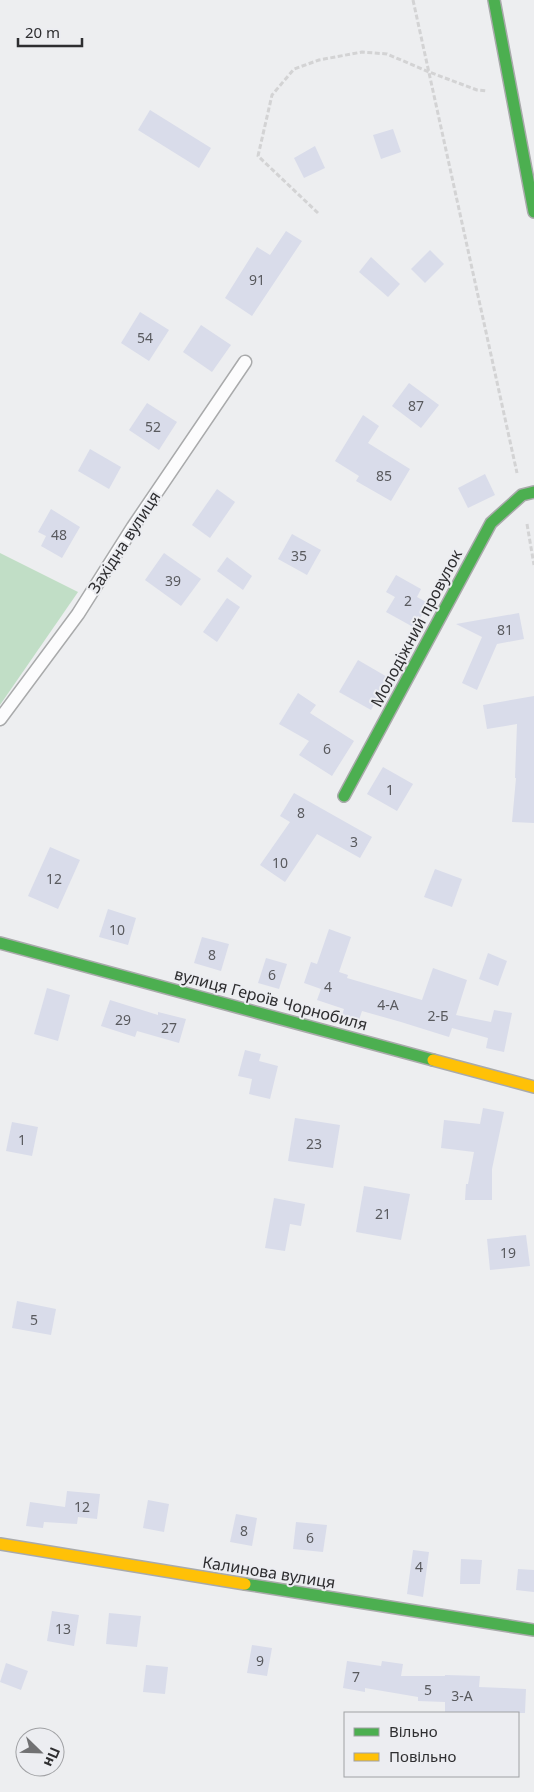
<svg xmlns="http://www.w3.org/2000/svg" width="534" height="1792" font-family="'Noto Sans',sans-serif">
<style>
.green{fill:#c1dec6}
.building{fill:#d9dcea}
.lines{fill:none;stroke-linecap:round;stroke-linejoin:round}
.lane-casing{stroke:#a9aaab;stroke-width:15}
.fast-casing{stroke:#a9aaab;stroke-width:14}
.slow-casing{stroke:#a9aaab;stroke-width:14}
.path{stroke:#d3d3d4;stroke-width:3;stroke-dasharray:5 2.5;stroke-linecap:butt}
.lane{stroke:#fcfcfd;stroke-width:12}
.fast{stroke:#4caf50;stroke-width:11}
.slow{stroke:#ffc107;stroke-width:11}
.labels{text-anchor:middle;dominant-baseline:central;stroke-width:4;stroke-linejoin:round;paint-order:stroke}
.number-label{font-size:14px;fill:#595a5e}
.street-label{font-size:16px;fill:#2e2e30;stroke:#ecedf1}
</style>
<rect width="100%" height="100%" fill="#edeef0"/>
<polygon class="green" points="0,553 78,592 0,705"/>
<g class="building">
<polygon points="150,110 211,148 199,168 138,130"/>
<polygon points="393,129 401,152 381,159 373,135"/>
<polygon points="315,146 325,168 304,178 294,158"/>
<polygon points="286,231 302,241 252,316 225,298 257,247 270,255"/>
<polygon points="430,250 444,264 425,283 411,269"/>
<polygon points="371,257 400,284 388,297 359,272"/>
<polygon points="140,312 169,330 149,361 121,343"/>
<polygon points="201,325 231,345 212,372 183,352"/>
<polygon points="409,383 439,405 421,428 392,406"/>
<polygon points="147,403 177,422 159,450 129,430"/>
<polygon points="363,415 379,426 368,443 410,469 391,501 356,481 359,476 335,461"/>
<polygon points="90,449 121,467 109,489 78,471"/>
<polygon points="485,474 495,495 468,508 458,488"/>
<polygon points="217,489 235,502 210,538 192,525"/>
<polygon points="51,509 80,527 62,558 41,546 46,536 38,532"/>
<polygon points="292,534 321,550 307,575 278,559"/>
<polygon points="164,553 201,579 181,606 145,580"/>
<polygon points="227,557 252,576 243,590 217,571"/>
<polygon points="396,575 421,589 417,597 428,603 415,628 386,612 395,597 386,592"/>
<polygon points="227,598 240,607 217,642 203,632"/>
<polygon points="519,613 524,639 497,644 477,690 462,683 482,637 456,624"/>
<polygon points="358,660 389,678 371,710 339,692"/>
<polygon points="298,693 316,705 310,713 354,741 332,776 299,755 309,741 279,724"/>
<polygon points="534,696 534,823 512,822 516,778 515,778 517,724 487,729 483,705"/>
<polygon points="383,767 413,784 397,811 367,794"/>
<polygon points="294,793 372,837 360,858 317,834 285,882 260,865 290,822 280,816"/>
<polygon points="50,847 80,860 58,909 28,896"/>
<polygon points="435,869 462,879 452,907 424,897"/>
<polygon points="108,909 136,918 128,945 99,937"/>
<polygon points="329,929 351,937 339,972 348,975 347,978 422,1000 433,968 467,980 456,1015 491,1022 494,1010 512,1013 504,1052 486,1048 488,1038 452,1028 449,1037 401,1022 362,1011 358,1023 341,1018 344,1009 317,1000 321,989 304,983 311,962 317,964"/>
<polygon points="202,937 229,944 221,971 194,963"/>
<polygon points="488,953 507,961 498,986 479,979"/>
<polygon points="266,958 287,964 279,989 258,983"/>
<polygon points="47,988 70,995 58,1041 34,1034"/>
<polygon points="110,1000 158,1015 158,1012 186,1019 179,1043 137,1031 135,1037 101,1026"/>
<polygon points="245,1050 261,1054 259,1061 278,1066 270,1099 249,1094 252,1079 238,1076"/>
<polygon points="483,1108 504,1112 492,1169 492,1200 465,1200 466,1184 468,1184 474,1152 441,1148 444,1120 480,1124"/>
<polygon points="295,1118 340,1125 333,1168 288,1161"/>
<polygon points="12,1122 38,1127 32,1156 6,1151"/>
<polygon points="364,1186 410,1194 401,1240 356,1232"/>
<polygon points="274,1198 305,1204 301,1226 290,1224 285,1251 265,1248"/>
<polygon points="526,1235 530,1266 490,1270 487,1239"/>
<polygon points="17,1301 56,1309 51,1335 12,1328"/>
<polygon points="67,1491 100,1494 97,1519 78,1517 77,1524 44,1522 43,1528 26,1526 30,1502 65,1507"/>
<polygon points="148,1500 169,1504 164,1532 143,1528"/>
<polygon points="236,1514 257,1518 252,1546 230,1542"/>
<polygon points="296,1522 327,1525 323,1552 293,1549"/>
<polygon points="413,1550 429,1552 423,1597 407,1594"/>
<polygon points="461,1559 482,1560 480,1584 460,1584"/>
<polygon points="518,1569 534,1570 534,1592 516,1590"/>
<polygon points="52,1611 79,1615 74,1646 47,1641"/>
<polygon points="109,1613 141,1616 137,1647 106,1644"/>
<polygon points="252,1645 272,1648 267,1676 247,1673"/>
<polygon points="347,1661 381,1666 382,1661 403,1664 401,1676 445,1676 445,1675 480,1676 479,1687 526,1689 525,1713 445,1713 445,1702 418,1701 418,1697 365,1688 365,1692 343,1688"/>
<polygon points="6,1663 28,1671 21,1690 0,1682"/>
<polygon points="146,1665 168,1667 165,1694 143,1692"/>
</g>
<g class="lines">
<g class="lane-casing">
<polyline id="lane" points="0,719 78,614 133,527 245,362"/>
</g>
<g class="fast-casing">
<g id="fast">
<polyline points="494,0 534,212"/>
<polyline points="344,796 491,523 522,495 534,492"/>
<polyline points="0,943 433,1060"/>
<polyline points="245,1584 534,1630"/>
</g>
</g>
<g class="slow-casing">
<g id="slow">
<polyline points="433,1060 534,1087"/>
<polyline points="0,1544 245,1584"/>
</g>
</g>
<g class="path">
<polyline points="413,0 517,473"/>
<polyline points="318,213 258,156 272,95 294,69 319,60 362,52 387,54 429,72 477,90 487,91"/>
<polyline points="527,524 534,565"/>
</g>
<use href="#lane" class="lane"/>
<use href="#fast" class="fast"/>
<use href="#slow" class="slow"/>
</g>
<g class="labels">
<g class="number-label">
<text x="257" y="279">91</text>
<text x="145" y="337">54</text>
<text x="416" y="405">87</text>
<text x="153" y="426">52</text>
<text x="384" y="475">85</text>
<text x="59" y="534">48</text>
<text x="299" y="555">35</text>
<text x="173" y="580">39</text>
<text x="408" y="600">2</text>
<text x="505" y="629">81</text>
<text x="327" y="748">6</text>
<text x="390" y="789">1</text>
<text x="301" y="812">8</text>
<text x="354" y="841">3</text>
<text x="280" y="862">10</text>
<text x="54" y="878">12</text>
<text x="117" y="929">10</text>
<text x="212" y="954">8</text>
<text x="272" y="974">6</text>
<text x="328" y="986">4</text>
<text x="388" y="1004">4-А</text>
<text x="438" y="1015">2-Б</text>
<text x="123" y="1019">29</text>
<text x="169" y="1027">27</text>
<text x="22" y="1139">1</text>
<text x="314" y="1143">23</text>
<text x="383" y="1213">21</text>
<text x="508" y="1252">19</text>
<text x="34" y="1319">5</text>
<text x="82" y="1506">12</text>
<text x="244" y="1530">8</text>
<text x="310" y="1537">6</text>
<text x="419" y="1566">4</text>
<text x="63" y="1628">13</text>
<text x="260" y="1660">9</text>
<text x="356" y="1676">7</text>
<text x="428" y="1689">5</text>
<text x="462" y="1695">3-А</text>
</g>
<g class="street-label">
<text transform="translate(124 542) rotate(-57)">Західна вулиця</text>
<text transform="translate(416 628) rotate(-62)">Молодіжний провулок</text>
<text transform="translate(271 999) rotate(15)">вулиця Героїв Чорнобиля</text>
<text transform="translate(269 1572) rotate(9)">Калинова вулиця</text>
</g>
</g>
<rect x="344" y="1712" width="175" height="65" fill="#ecedf1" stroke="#a0a1a4"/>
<rect x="354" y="1728" width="25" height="8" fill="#4caf50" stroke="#a0a1a4"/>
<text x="389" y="1737" font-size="15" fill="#2e2e30">Вільно</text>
<rect x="354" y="1753" width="25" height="8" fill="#ffc107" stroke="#a0a1a4"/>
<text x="389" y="1762" font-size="15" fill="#2e2e30">Повільно</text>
<g transform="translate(40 1752) rotate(113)"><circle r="24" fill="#ecedf1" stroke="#a0a1a4"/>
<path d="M0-4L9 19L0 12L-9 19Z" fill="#717173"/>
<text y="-8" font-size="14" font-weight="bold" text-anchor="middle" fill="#2e2e30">Пн</text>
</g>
<path d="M18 38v8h64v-8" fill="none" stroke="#2e2e30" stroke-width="2.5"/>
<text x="25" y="38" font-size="15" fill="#2e2e30" stroke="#ecedf1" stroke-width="4" paint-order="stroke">20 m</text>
</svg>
